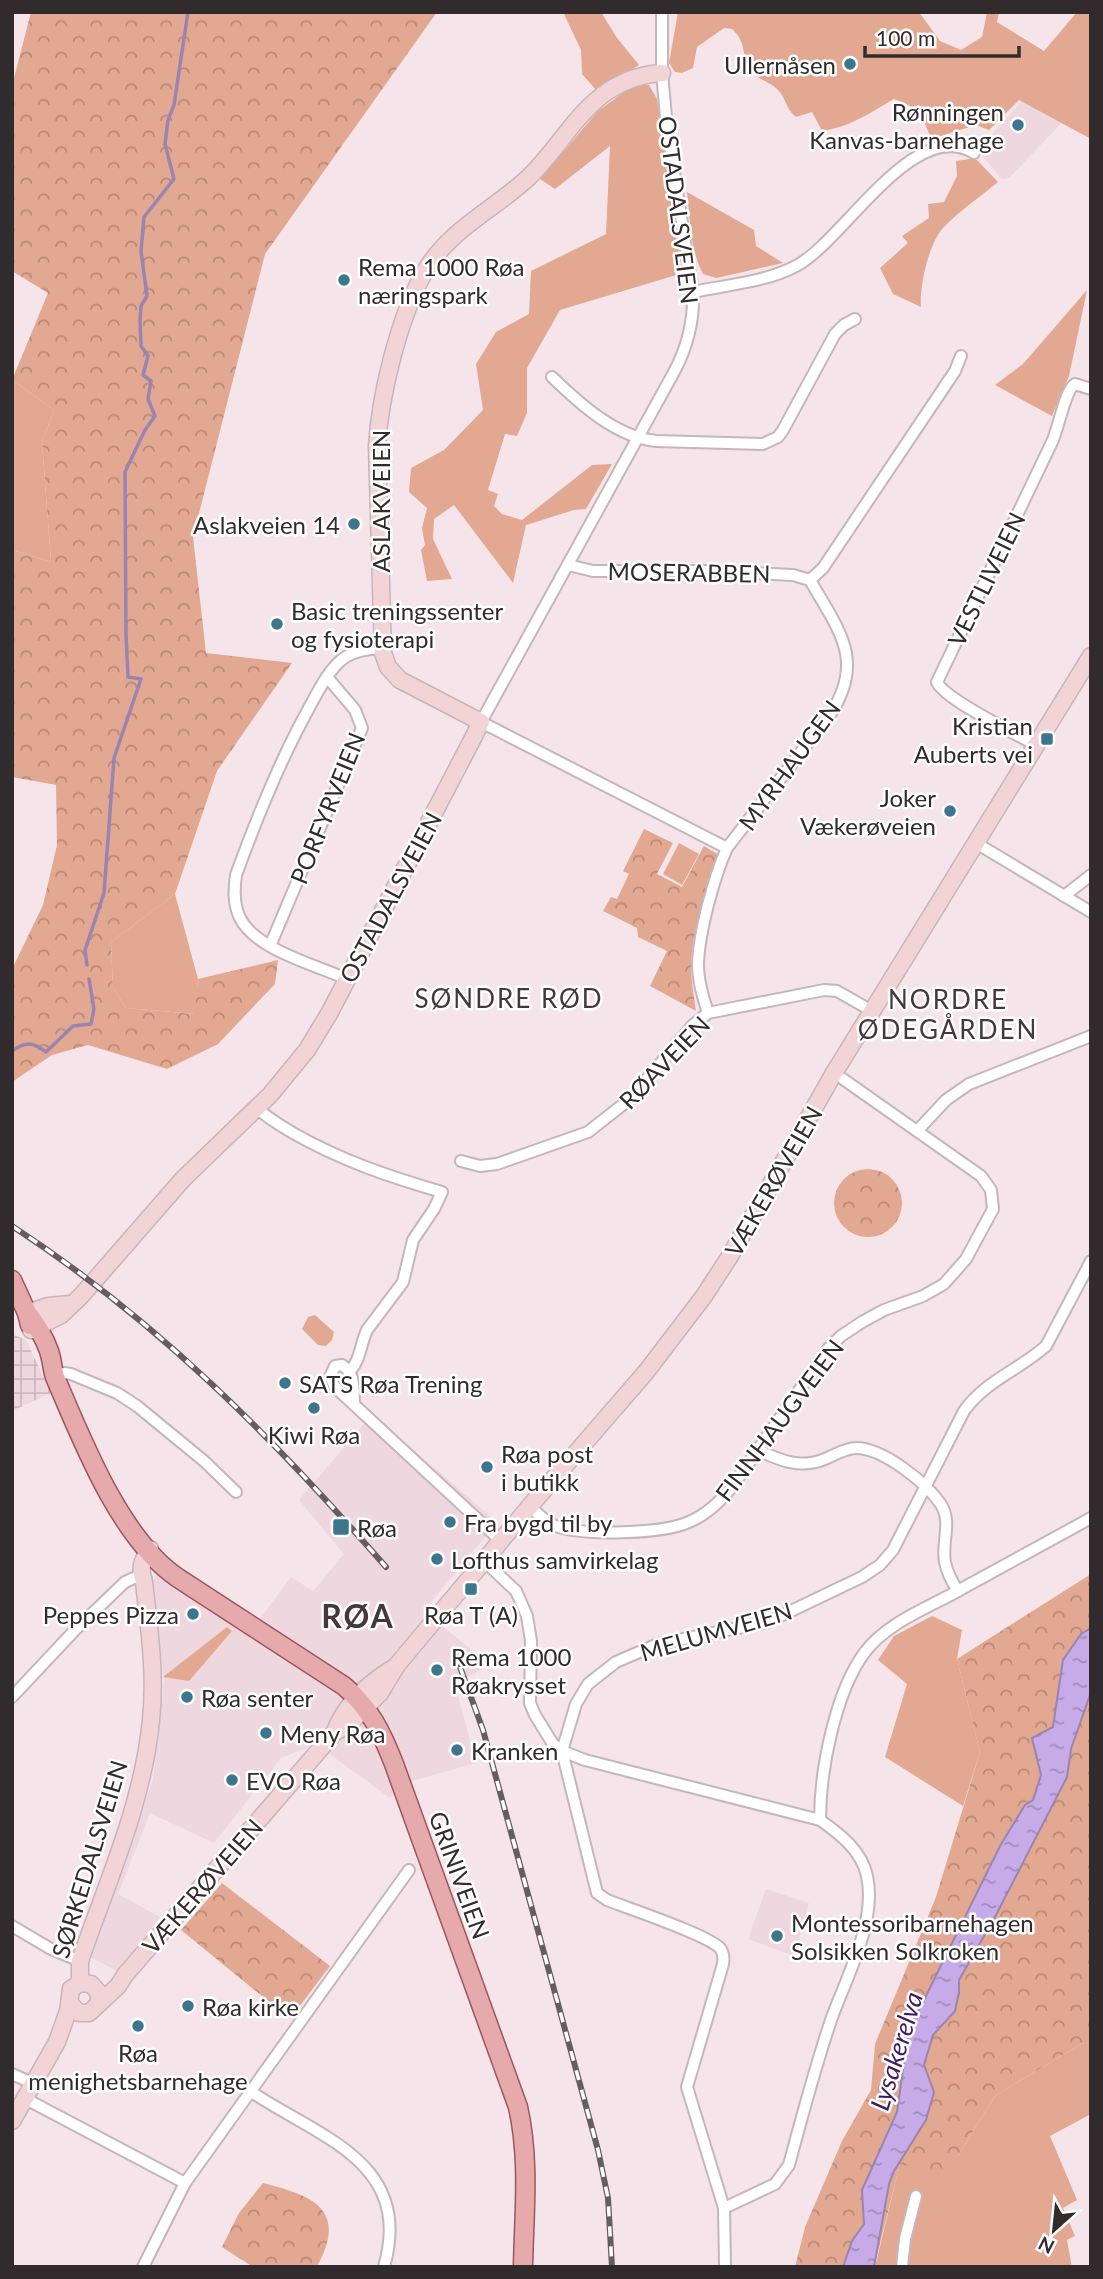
<svg xmlns="http://www.w3.org/2000/svg" width="1103" height="2279" font-family="Lato,sans-serif">
<style>
.built{fill:#eed7df}
.industrial{fill:url(#industrial-grid)}
.grass{fill:#e3a891}
.forest{fill:url(#forest-crowns)}
.water{fill:url(#water-ripples);stroke:#9985b0;stroke-width:2}
.lines{fill:none;stroke-linecap:round;stroke-linejoin:round}
.stream{stroke:#9985b0;stroke-width:3.5}
.street-casing{stroke:#c5b6bb;stroke-width:14}
.secondary-casing{stroke:#c5b6bb;stroke-width:19}
.primary-casing{stroke:#9c575c;stroke-width:21}
.street{stroke:#fff;stroke-width:10}
.secondary{stroke:#f3d4d6;stroke-width:16}
.primary{stroke:#e6a9ac;stroke-width:18}
.rail-casing{stroke:#665d60;stroke-width:6}
.rail{stroke:#fff;stroke-width:3.5;stroke-dasharray:10;stroke-linecap:butt}
.poi-dot{fill:#3d758f;stroke:#fff;stroke-width:2.5}
.labels{text-anchor:middle;dominant-baseline:central;stroke-width:5;stroke-linejoin:round;paint-order:stroke}
.poi-label{font-size:24px;fill:#312b2d;stroke:#fff;text-anchor:start}
.street-label{font-size:24px;fill:#312b2d;stroke:#fff}
.neighbourhood-label{font-size:26px;letter-spacing:2px;fill:#44383c;stroke:#fff}
.water-label{font-size:26px;font-style:italic;fill:#401b62;stroke:#fff}
.district-label{font-size:32px;font-weight:bold;letter-spacing:2px;fill:#44383c;stroke:#fff}
</style>
<defs>
<pattern id="industrial-grid" width="8" height="8" patternUnits="userSpaceOnUse" patternTransform="scale(1.75)"><rect width="8" height="8" fill="#eed7df"/><path d="M0 4h8M4 0v8" fill="none" stroke="#cdb9c0"/></pattern>
<pattern id="forest-crowns" width="20" height="18" patternUnits="userSpaceOnUse" patternTransform="scale(1.75)"><rect width="20" height="18" fill="#e3a891"/><path d="M2 6a3 3 0 1 1 6 0M12 15a3 3 0 1 1 6 0" fill="none" stroke="#b98977"/></pattern>
<pattern id="water-ripples" width="26" height="14" patternUnits="userSpaceOnUse" patternTransform="scale(1.75)"><rect width="26" height="14" fill="#c6abe8"/><path d="M2 4q2-2 4 0t4 0M15 11q2-2 4 0t4 0" fill="none" stroke="#a18bbc"/></pattern>
</defs>
<rect width="100%" height="100%" fill="#f5e5eb"/>
<g class="built">
<polygon points="1026,97 1075,109 1009,178 1002,179 983,157 981,146"/>
<polygon points="372,1414 497,1522 424,1611 490,1665 455,1684 476,1763 415,1780 390,1798 316,1744 281,1758 214,1843 150,1813 118,1894 160,1917 119,1972 90,1957 153,1780 164,1682 151,1584 159,1572 250,1632 291,1577 313,1591 344,1554 299,1500"/>
<polygon points="766,1889 809,1903 794,1956 748,1939"/>
</g>
<polygon class="industrial" points="12,1334 26,1340 51,1393 12,1411"/>
<g class="grass">
<polygon points="563,12 601,12 617,38 639,65 597,91 582,74 581,50"/>
<path d="M678 12H919L940 41 961 50 982 37 987 12H999L997 22 1044 51 1077 12H1091V139L1019 100 989 130 976 125 931 139C922 115 920 108 894 99 870 113 850 127 822 131L812 112 796 117C786 110 786 97 777 89 769 81 755 79 750 69 741 55 747 42 732 29L724 28 697 47 693 68 682 73 675 72 669 63Z"/>
<polygon points="634,85 649,85 657,99 683,273 560,310 527,368 527,413 517,436 505,434 488,490 498,494 494,506 502,514 522,520 592,465 612,464 586,509 574,510 526,525 513,583 454,505 434,519 433,539 452,579 427,581 421,550 425,545 422,528 427,508 409,492 411,468 444,450 483,410 476,364 496,332 529,314 531,271 606,234 610,146 555,189 540,179 598,111"/>
<path d="M975 158 998 182C980 197 959 211 943 228 929 243 919 287 921 307L893 294 880 268 908 243 902 236 929 218 928 204 944 202 957 176 956 161Z"/>
<path d="M687 192 754 230 756 246 783 263 716 278 703 274C690 249 690 219 687 192Z"/>
<polygon points="1087,290 1069,376 1052,416 995,385 1023,364"/>
<polygon points="12,380 54,410 42,442 51,562 12,550"/>
<polygon points="679,843 699,854 682,885 663,874"/>
<polygon points="175,894 198,979 195,1014 126,1008 113,988 111,942"/>
<polygon points="315,1315 334,1332 332,1340 326,1346 318,1345 302,1329 308,1317"/>
<polygon points="932,1616 962,1630 957,1659 980,1752 963,1806 885,1757 907,1684 878,1660 894,1636"/>
<polygon points="227,1627 232,1631 189,1681 163,1677"/>
<polygon points="1091,2042 1091,2114 1050,2136 1077,2200 1063,2208 1075,2236 1067,2240 1072,2267 875,2267 900,2163 957,2157 995,2096 1081,2044"/>
</g>
<g class="forest">
<polygon points="31,12 437,12 265,254 193,537 206,653 292,663 217,771 175,894 111,942 113,988 126,1008 194,1014 198,979 278,960 275,984 218,1044 167,1069 88,1045 52,1055 12,1082 12,969 43,905 57,845 56,785 12,777 12,550 51,562 42,442 54,410 12,380 48,293 12,271 12,86"/>
<path d="M644 829 673 843 657 874 682 887 704 846 719 855C706 889 692 930 691 967 691 981 694 996 696 1011L650 986 667 951 638 937 637 928 603 911 611 897 617 899 629 874 623 871Z"/>
<circle cx="868" cy="1203" r="34"/>
<polygon points="1091,1574 1091,2042 1081,2044 995,2096 957,2157 938,2175 900,2164 875,2263 872,2267 795,2267 805,2227 842,2141 871,2090 875,2044 936,1897 980,1752 957,1659"/>
<polygon points="222,1883 330,1966 290,2019 181,1930"/>
<path d="M263 2183C311 2195 349 2209 317 2266L253 2267 222 2247 239 2213Z"/>
</g>
<polygon class="water" points="1091,1628 1091,1692 1071,1749 1067,1777 996,1915 959,1980 959,1992 955,2011 933,2035 924,2065 934,2092 926,2120 894,2171 889,2184 874,2267 843,2267 852,2241 864,2224 862,2190 897,2112 910,2020 920,2008 1000,1846 1025,1805 1033,1800 1041,1775 1032,1738 1053,1727 1063,1660 1081,1634"/>
<g class="lines">
<g class="stream">
<polyline points="87,965 85,950 104,893 114,758 141,679 128,677 126,634 125,472 145,430 155,416 148,399 151,381 143,375 148,356 141,346 140,321 141,306 147,296 141,251 144,217 174,179 165,144 168,120 174,105 188,12"/>
<path d="M12 1051C26 1041 33 1042 46 1052L73 1026 91 1024 94 1009 89 979"/>
</g>
<g class="street-casing">
<g id="street">
<path d="M662 12V73L667 128 693 292C694 320 688 346 674 372L481 722 727 848"/>
<path d="M693 292C726 285 766 282 796 266 843 242 914 115 974 153"/>
<path d="M552 377C580 404 616 437 656 441L763 444 778 437 783 430 835 334 844 325 855 319"/>
<polyline points="568,565 593,571 715,571 793,575 810,580"/>
<polyline points="810,580 823,568 955,371 961,356"/>
<path d="M1036 745C1016 734 944 699 937 682L1052 442C1059 427 1065 390 1075 384L1091 389"/>
<polyline points="976,843 1091,912"/>
<polyline points="1064,896 1091,875"/>
<polyline points="270,946 362,728 355,710 327,677"/>
<path d="M347 979C316 965 256 950 240 918 233 904 234 889 236 875 257 817 279 762 309 708 317 693 326 675 338 663 350 651 366 649 382 648"/>
<path d="M708 1013C703 997 698 981 698 964 699 932 714 877 727 848L831 713C866 659 837 628 810 580"/>
<path d="M257 1108C267 1118 280 1125 293 1133 340 1160 390 1177 442 1192L434 1209 413 1240 403 1282 367 1330C360 1345 361 1359 350 1371"/>
<polyline points="918,1130 946,1100 969,1084 1091,1036"/>
<polyline points="461,1161 480,1166 497,1164 588,1132 630,1099 693,1025 708,1013 824,990 837,991 872,1011"/>
<polyline points="56,1377 64,1373 71,1374 117,1393 137,1406 204,1461 236,1492"/>
<path d="M354 1403C353 1389 356 1374 342 1365L335 1366 330 1377 335 1387 501 1541"/>
<path d="M758 1450C781 1461 801 1469 825 1459 835 1455 845 1448 856 1448 883 1448 925 1482 940 1503 953 1522 941 1542 945 1562 947 1572 952 1582 958 1591"/>
<path d="M530 1506C538 1514 545 1522 555 1526 584 1536 662 1534 689 1522 708 1514 722 1500 734 1484L828 1349 841 1336 862 1322 884 1310 923 1296 944 1284 966 1259 993 1209 991 1190 981 1176 843 1079"/>
<path d="M484 1561 516 1591 527 1616 531 1641 530 1703 535 1715 553 1744 562 1751 585 1760 820 1820C840 1834 862 1851 867 1876 877 1922 846 1978 831 2020 815 2068 802 2116 789 2165L775 2184 724 2208 725 2267"/>
<polyline points="12,1697 75,1630 125,1582 134,1578 146,1578"/>
<path d="M820 1820C820 1771 835 1692 865 1652 886 1624 925 1609 954 1593 1000 1568 1046 1543 1091 1518"/>
<polyline points="12,1926 51,1949 80,1961"/>
<polyline points="12,2074 32,2083"/>
<path d="M250 2091C320 2138 414 2162 384 2267"/>
<polyline points="24,2098 185,2183"/>
<path d="M724 2208 687 2087 723 1964C724 1958 724 1953 720 1948 706 1934 630 1909 607 1900L597 1893 562 1751 576 1704 588 1684 616 1662 658 1644 768 1622 862 1577 880 1565 893 1550 964 1411C985 1381 1019 1370 1046 1346L1091 1261"/>
<polyline points="143,2267 185,2183 409,1870"/>
<polyline points="902,2267 905,2239 916,2196"/>
</g>
</g>
<g class="secondary-casing">
<g id="secondary">
<polyline points="27,1313 48,1306 71,1304"/>
<path d="M31 1330 61 1315 81 1296 183 1179 270 1095 307 1050 330 1012 471 742 481 722 400 680 388 667 383 653 377 446C380 395 399 318 424 273 449 229 494 210 529 177 557 150 576 113 608 91 625 80 641 74 662 73"/>
<path d="M335 1731C346 1703 370 1682 395 1667"/>
<path d="M80 1983V1961C107 1882 143 1804 151 1720 156 1673 149 1628 144 1582 139 1569 142 1560 150 1549"/>
<polyline points="70,2004 79,2013 89,2013 118,1986 125,1975 334,1733 350,1723 380,1693 397,1665 530,1506 646,1372 704,1296 730,1256 834,1073 1091,656"/>
<polyline points="12,2121 57,2042 68,2011 71,1989 80,1983 91,1984 99,1993 99,2002"/>
</g>
</g>
<g class="primary-casing">
<g id="primary">
<polyline points="12,1280 27,1313 30,1325"/>
<path d="M27 1313C36 1325 44 1336 49 1351 52 1359 52 1368 55 1377 82 1440 120 1539 178 1578L344 1686C370 1708 382 1733 394 1764L518 2107C530 2160 524 2213 523 2267"/>
</g>
</g>
<use href="#street" class="street"/>
<use href="#secondary" class="secondary"/>
<use href="#primary" class="primary"/>
<g class="rail-casing">
<g id="rail">
<path d="M12 1226C158 1321 272 1437 386 1567"/>
<polyline points="460,1667 483,1730 598,2150 608,2198 612,2267"/>
</g>
</g>
<use href="#rail" class="rail"/>
</g>
<g class="poi-dot">
<circle cx="850" cy="64" r="7"/>
<circle cx="1018" cy="125" r="7"/>
<circle cx="344" cy="280" r="7"/>
<circle cx="354" cy="524" r="7"/>
<circle cx="277" cy="624" r="7"/>
<rect x="1040" y="732" width="14" height="14" rx="3.5"/>
<circle cx="950" cy="811" r="7"/>
<circle cx="285" cy="1383" r="7"/>
<circle cx="314" cy="1408" r="7"/>
<circle cx="487" cy="1467" r="7"/>
<circle cx="450" cy="1522" r="7"/>
<rect x="332" y="1518" width="18" height="18" rx="3.5"/>
<circle cx="437" cy="1559" r="7"/>
<rect x="464" y="1582" width="14" height="14" rx="3.5"/>
<circle cx="193" cy="1614" r="7"/>
<circle cx="437" cy="1670" r="7"/>
<circle cx="187" cy="1697" r="7"/>
<circle cx="266" cy="1733" r="7"/>
<circle cx="457" cy="1750" r="7"/>
<circle cx="232" cy="1780" r="7"/>
<circle cx="777" cy="1936" r="7"/>
<circle cx="188" cy="2006" r="7"/>
<circle cx="138" cy="2026" r="7"/>
</g>
<g class="labels">
<g class="poi-label">
<text x="836" y="64" text-anchor="end">Ullernåsen</text>
<text x="1004" y="111" text-anchor="end">Rønningen<tspan x="1004" dy="28">Kanvas-barnehage</tspan></text>
<text x="358" y="266">Rema 1000 Røa<tspan x="358" dy="28">næringspark</tspan></text>
<text x="340" y="524" text-anchor="end">Aslakveien 14</text>
<text x="291" y="610">Basic treningssenter<tspan x="291" dy="28">og fysioterapi</tspan></text>
<text x="1033" y="725" text-anchor="end">Kristian<tspan x="1033" dy="28">Auberts vei</tspan></text>
<text x="936" y="797" text-anchor="end">Joker<tspan x="936" dy="28">Vækerøveien</tspan></text>
<text x="299" y="1383">SATS Røa Trening</text>
<text x="314" y="1434" text-anchor="middle">Kiwi Røa</text>
<text x="501" y="1453">Røa post<tspan x="501" dy="28">i butikk</tspan></text>
<text x="464" y="1522">Fra bygd til by</text>
<text x="357" y="1527">Røa</text>
<text x="451" y="1559">Lofthus samvirkelag</text>
<text x="179" y="1614" text-anchor="end">Peppes Pizza</text>
<text x="471" y="1614" text-anchor="middle">Røa T (A)</text>
<text x="451" y="1656">Rema 1000<tspan x="451" dy="28">Røakrysset</tspan></text>
<text x="201" y="1697">Røa senter</text>
<text x="280" y="1733">Meny Røa</text>
<text x="471" y="1750">Kranken</text>
<text x="246" y="1780">EVO Røa</text>
<text x="791" y="1922">Montessoribarnehagen<tspan x="791" dy="28">Solsikken Solkroken</tspan></text>
<text x="202" y="2006">Røa kirke</text>
<text x="138" y="2052" text-anchor="middle">Røa<tspan x="138" dy="28">menighetsbarnehage</tspan></text>
</g>
<g class="street-label">
<text transform="translate(679 210) rotate(83)">OSTADALSVEIEN</text>
<text transform="translate(380 501) rotate(-90)">ASLAKVEIEN</text>
<text transform="translate(689 572) rotate(1)">MOSERABBEN</text>
<text transform="translate(986 579) rotate(-64)">VESTLIVEIEN</text>
<text transform="translate(789 765) rotate(-54)">MYRHAUGEN</text>
<text transform="translate(327 808) rotate(-68)">PORFYRVEIEN</text>
<text transform="translate(390 897) rotate(-62)">OSTADALSVEIEN</text>
<text transform="translate(664 1062) rotate(-46)">RØAVEIEN</text>
<text transform="translate(773 1181) rotate(-60)">VÆKERØVEIEN</text>
<text transform="translate(779 1420) rotate(-53)">FINNHAUGVEIEN</text>
<text transform="translate(716 1631) rotate(-16)">MELUMVEIEN</text>
<text transform="translate(89 1859) rotate(-73)">SØRKEDALSVEIEN</text>
<text transform="translate(460 1875) rotate(70)">GRINIVEIEN</text>
<text transform="translate(202 1886) rotate(-49)">VÆKERØVEIEN</text>
</g>
<g class="neighbourhood-label">
<text x="509" y="998">SØNDRE RØD</text>
<text x="948" y="999">NORDRE<tspan x="948" dy="30">ØDEGÅRDEN</tspan></text>
</g>
<g class="water-label">
<text transform="translate(896 2051) rotate(-73)">Lysakerelva</text>
</g>
<g class="district-label">
<text x="358" y="1615">RØA</text>
</g>
</g>
<rect width="1103" height="2279" fill="none" stroke="#312b2d" stroke-width="28"/>
<g transform="translate(1054 2230) rotate(207)" stroke="#ffffff" stroke-width="5" paint-order="stroke">
<path d="M0-5L12 26L0 18L-12 26Z" fill="#312b2d"/>
<text y="-10" font-size="19" font-weight="bold" text-anchor="middle" fill="#312b2d">N</text>
</g>
<path d="M865 46v10h154v-10" fill="none" stroke="#312b2d" stroke-width="3.5"/>
<text x="876" y="46" font-size="21" fill="#312b2d" stroke="#ffffff" stroke-width="5" paint-order="stroke">100 m</text>
</svg>
